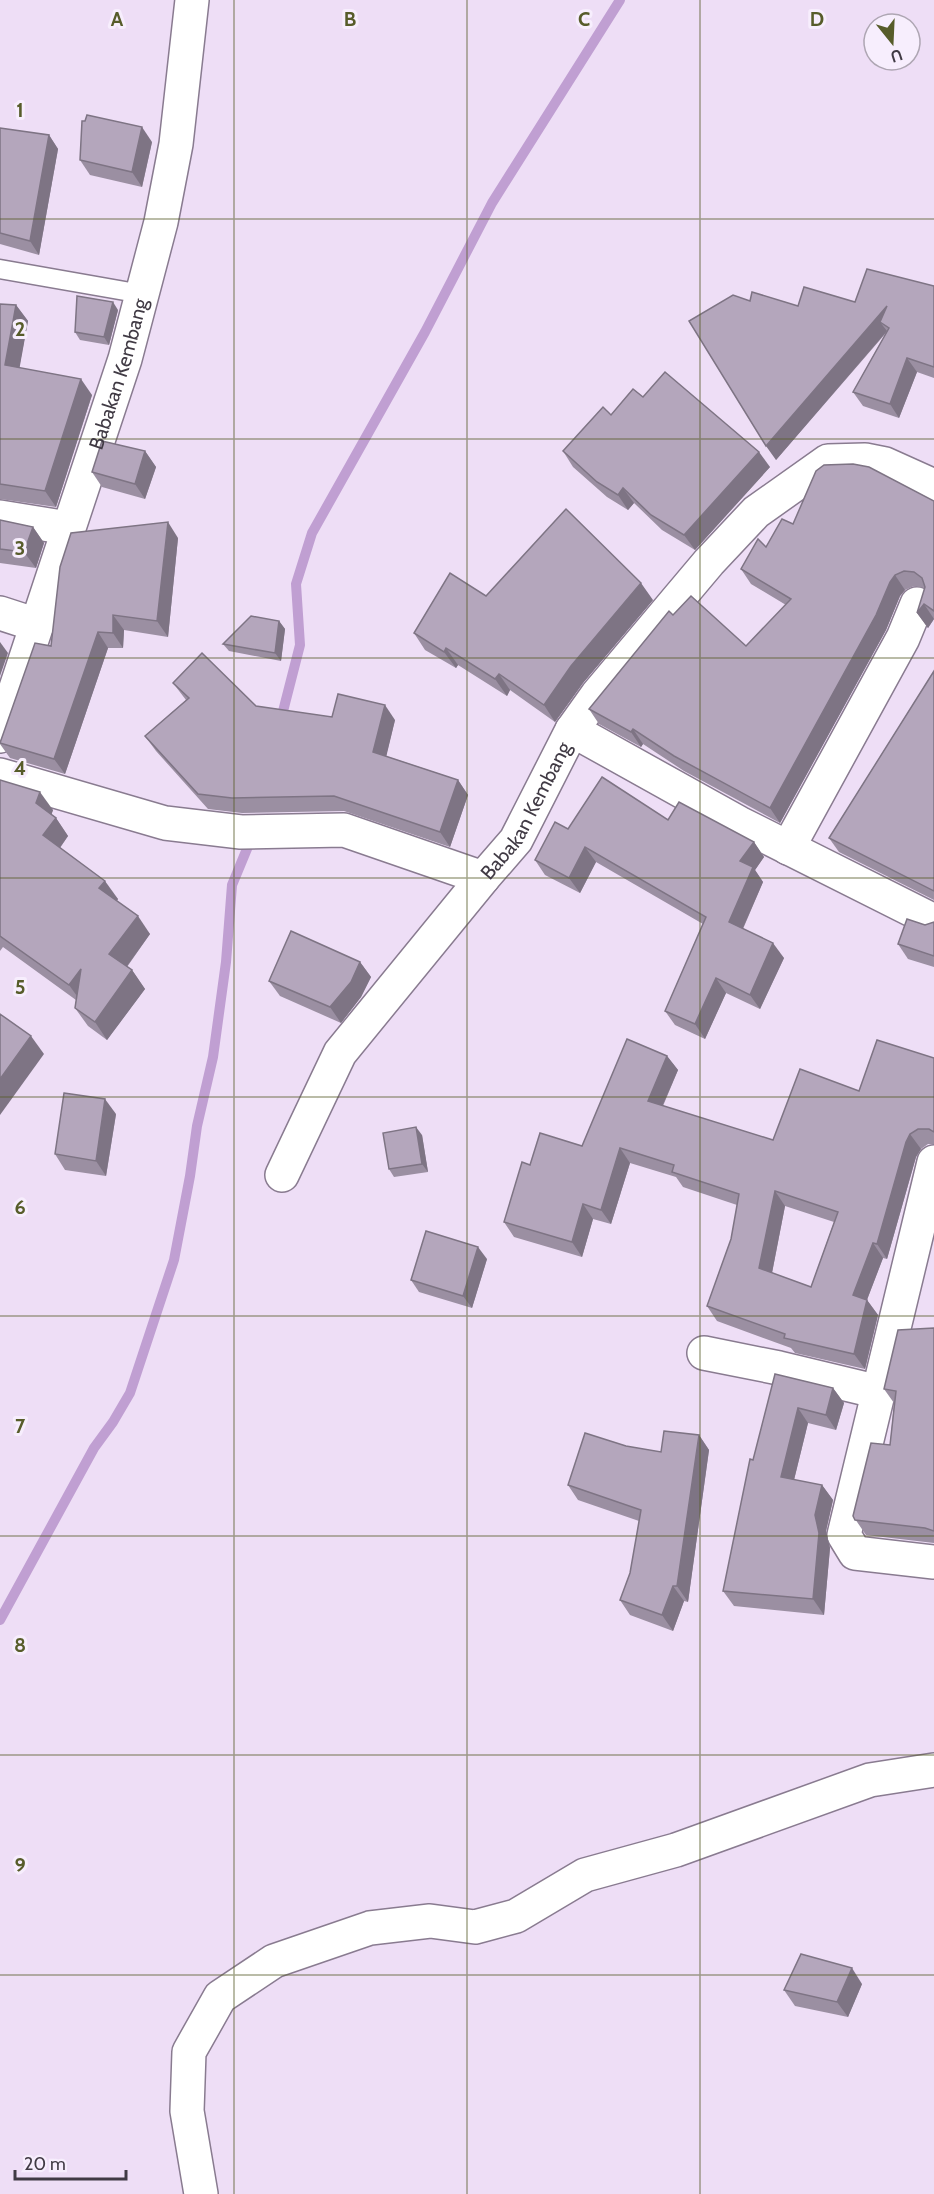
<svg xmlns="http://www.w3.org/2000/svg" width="934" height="2194" font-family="Cabin,sans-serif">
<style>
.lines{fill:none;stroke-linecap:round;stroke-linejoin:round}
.stream{stroke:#c09fd2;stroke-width:10}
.lane-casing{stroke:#897b90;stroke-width:21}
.street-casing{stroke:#897b90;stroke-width:36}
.lane{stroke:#fff;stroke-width:18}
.street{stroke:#fff;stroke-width:33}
.wall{fill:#9b8fa2;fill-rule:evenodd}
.shaded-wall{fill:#7e7484}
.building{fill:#b4a6bc;stroke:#7e7484;stroke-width:1.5;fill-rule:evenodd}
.grid{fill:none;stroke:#575c2a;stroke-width:1.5;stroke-opacity:0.55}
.labels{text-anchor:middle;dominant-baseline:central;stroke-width:6;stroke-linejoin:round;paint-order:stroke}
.street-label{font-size:20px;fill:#403a44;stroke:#f7eefd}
.grid-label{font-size:20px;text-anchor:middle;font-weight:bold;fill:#575c2a;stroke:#f7eefd;stroke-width:6;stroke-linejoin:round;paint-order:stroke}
</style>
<rect width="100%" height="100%" fill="#eedef6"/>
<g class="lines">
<g class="stream">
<polyline points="280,723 300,645 296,584 312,533 425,332 492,203 620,0"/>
<polyline points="0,1620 94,1448 113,1422 130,1393 174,1260 190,1176 197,1126 213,1057 226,962 232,885 249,844 254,839"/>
</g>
<g class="lane-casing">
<polyline id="lane" points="0,269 142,294"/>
</g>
<g class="street-casing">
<g id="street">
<polyline points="0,517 68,528"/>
<polyline points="0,613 37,625"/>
<polyline points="572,730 739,823 934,921"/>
<path id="s1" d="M0 736 125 359 161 222 176 144 192 0"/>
<path id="s2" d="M0 775 165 823 241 832 344 830 483 878 516 840 572 730 597 695 709 562 756 512 828 461 865 460 885 464 934 486"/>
<polyline points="788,848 903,638 917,604"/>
<polyline points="934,1162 844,1535 855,1553 934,1562"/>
<polyline points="282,1175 340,1053 483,878"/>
<polyline points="704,1353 779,1368 879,1392"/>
<polyline points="201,2194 187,2111 189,2052 220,1997 274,1961 370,1928 430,1921 475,1927 516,1916 585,1875 676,1850 870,1780 934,1770"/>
</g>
</g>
<use href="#lane" class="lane"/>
<use href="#street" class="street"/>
</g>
<g class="wall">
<polygon points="0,128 49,135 58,149 39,255 0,244"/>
<polygon points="152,142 142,187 90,175 80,160"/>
<polygon points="934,286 934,378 917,372 899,418 863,406 853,392 886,333 776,460 750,301 798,306 855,302"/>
<polygon points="0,304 16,305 28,321 19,368 92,395 56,507 0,499"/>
<polygon points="118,310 109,345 80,340 75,332"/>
<polygon points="643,397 770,467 695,550 662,530 634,503 628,510 607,497 573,467 563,451 611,415"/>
<polygon points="145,451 156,467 145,499 102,487 92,472"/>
<polygon points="934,501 934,619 928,628 917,613 925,588 914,586 905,590 900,596 886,630 780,823 684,771 643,744 641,747 599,724 589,709 673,615 746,646 786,605 751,584 741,569 793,524"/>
<polygon points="0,520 33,527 44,543 36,568 0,563"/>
<polygon points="178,538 168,637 124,630 123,648 108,648 65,774 10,758 0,744 0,741 51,646"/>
<polygon points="486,596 653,600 583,683 555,722 510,690 507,696 458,665 456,668 425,650 414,633"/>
<polygon points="279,621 285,629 281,661 229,651 223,644"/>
<polygon points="934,671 934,900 839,852 829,838"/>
<polygon points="173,683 256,706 332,717 395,720 386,756 458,780 468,795 450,847 344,811 242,813 208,809 156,751 145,736 186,700"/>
<polygon points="0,780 53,810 51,815 56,818 68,836 60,848 118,899 117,901 150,934 127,967 132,970 145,989 107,1040 88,1026 75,1008 76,1000 3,947 0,951"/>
<polygon points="668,820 754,842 764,857 755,870 763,882 743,929 784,958 760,1009 726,993 705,1039 675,1025 665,1011 703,924 596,862 580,893 545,875 535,860 568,829"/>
<polygon points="934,922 934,967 908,959 898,944 925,925"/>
<polygon points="360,962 371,977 361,997 341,1023 280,996 269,981"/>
<path d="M667 1056 678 1070 663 1106 773 1140 859 1091 934 1058V1144H928L921 1149 916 1157 887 1259 883 1258 867 1300 878 1315 865 1369 795 1353 791 1348 717 1321 707 1306 731 1239 737 1205 683 1187 676 1177 630 1163 611 1224 593 1219 582 1257 514 1237 504 1222 530 1165 582 1146ZM785 1206 834 1222 811 1287 772 1273Z"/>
<polygon points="116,1114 106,1176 65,1170 55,1154"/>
<polygon points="422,1135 428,1172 394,1177 389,1169"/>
<polygon points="487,1259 472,1308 419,1292 411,1280"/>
<polygon points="934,1328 934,1543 866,1535 853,1516 890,1445 894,1403 884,1389"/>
<polygon points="775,1374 833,1388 844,1403 836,1430 808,1423 794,1480 822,1485 833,1500 826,1531 830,1548 824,1615 734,1606 723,1591 753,1460"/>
<polygon points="699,1435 709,1450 688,1602 684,1601 673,1631 630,1615 620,1600 630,1573 639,1521 578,1500 568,1485 626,1446 661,1452"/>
<polygon points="862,1984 848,2017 795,2006 784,1990"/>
</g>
<g class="shaded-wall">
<polygon points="142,127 152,142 142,187 132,172"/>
<polygon points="49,135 58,149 39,255 30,241"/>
<polygon points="113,302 118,310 109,345 104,337"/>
<polygon points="16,305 28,321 17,382 5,365"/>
<polygon points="887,306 880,322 887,331 776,460 766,446"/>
<polygon points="907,358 917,372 899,418 890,404"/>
<polygon points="81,379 92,395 56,507 45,491"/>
<polygon points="145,451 156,467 145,499 135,484"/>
<polygon points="759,452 770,467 695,550 684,535"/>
<polygon points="623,488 634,503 628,510 618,495"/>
<polygon points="168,522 178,538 168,637 157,621"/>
<polygon points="33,527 44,543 36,568 24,552"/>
<polygon points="895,575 905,590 900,596 886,630 780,823 770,808 890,582"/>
<polygon points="641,583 653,600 583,683 555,722 544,705 571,666"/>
<polygon points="924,604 934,619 928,628 917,613"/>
<polygon points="113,615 124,630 123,648 113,633"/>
<polygon points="279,621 285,629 281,661 275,653"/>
<polygon points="98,632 108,648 65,774 54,759"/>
<polygon points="0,642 8,653 0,676"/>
<polygon points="446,648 458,665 456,668 444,652"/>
<polygon points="499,674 510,690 507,696 495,679"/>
<polygon points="385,705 395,720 384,766 373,752"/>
<polygon points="633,729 643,744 641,747 631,732"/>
<polygon points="458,780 468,795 450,847 440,832"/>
<polygon points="40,792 53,810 49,822 36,803"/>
<polygon points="56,818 68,836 56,853 43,835"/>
<polygon points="754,842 764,857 755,870 763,882 739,937 729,922 740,861"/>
<polygon points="585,847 596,862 580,893 569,878"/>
<polygon points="105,881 118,899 112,907 99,888"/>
<polygon points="138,916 150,934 122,973 109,954"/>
<polygon points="773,943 784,958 760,1009 750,995"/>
<polygon points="360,962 371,977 361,997 341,1023 330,1007"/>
<polygon points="81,969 82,1003 69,985"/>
<polygon points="132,970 145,989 107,1040 95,1022"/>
<polygon points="716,978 726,993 705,1039 695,1024"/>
<polygon points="31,1036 44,1054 0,1115 0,1079"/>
<polygon points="667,1056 678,1070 658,1116 648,1101"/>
<polygon points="105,1099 116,1114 106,1176 96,1161"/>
<polygon points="416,1127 422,1135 428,1172 422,1164"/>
<polygon points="910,1134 921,1149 916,1157 887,1259 877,1244 906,1142"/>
<polygon points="620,1148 630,1163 611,1224 601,1210"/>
<polygon points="775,1191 785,1206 770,1283 759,1268"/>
<polygon points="583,1204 593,1219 582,1257 572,1242"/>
<polygon points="873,1243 883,1258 863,1310 853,1295"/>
<polygon points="478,1247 487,1259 472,1308 463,1296"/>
<polygon points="867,1300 878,1315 865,1369 854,1354"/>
<polygon points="833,1388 844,1403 836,1430 826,1415"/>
<polygon points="798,1408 808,1423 791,1492 781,1477"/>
<polygon points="699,1435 709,1450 688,1602 677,1586"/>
<polygon points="822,1485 833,1500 826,1531 830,1548 824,1615 813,1599 815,1515"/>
<polygon points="673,1586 684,1601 673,1631 662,1615"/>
<polygon points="852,1968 862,1984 848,2017 837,2002"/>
</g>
<g class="building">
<polygon points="87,115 142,127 132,172 80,160 82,121 85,121"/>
<polygon points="0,128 49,135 30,241 0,233"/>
<polygon points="867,269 934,286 934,367 907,358 890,404 853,392 889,328 880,322 887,306 766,446 689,321 733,295 750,301 752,292 798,306 804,287 855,302"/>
<polygon points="77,296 113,302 104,337 75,332"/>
<polygon points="0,304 16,305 5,365 81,379 45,491 0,484"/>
<polygon points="665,372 759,452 684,535 651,515 623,488 618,495 597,482 563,451 603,407 611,415 633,389 643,397"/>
<polygon points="102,441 145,451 135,484 92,472"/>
<polygon points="853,464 869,467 934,501 934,611 924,604 917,613 925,587 922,578 914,572 904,571 895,575 890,582 876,615 770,808 674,756 633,729 631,732 589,709 669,611 673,615 691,596 746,646 791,599 741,569 758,539 766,547 782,519 793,524 816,471 824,465"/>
<polygon points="566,509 641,583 571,666 544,705 499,674 495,679 446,648 444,652 414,633 450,573 486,596"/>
<polygon points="0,520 33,527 24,552 0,549"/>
<polygon points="168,522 157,621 113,615 113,633 98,632 54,759 0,743 35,643 51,646 60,567 71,533"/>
<polygon points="251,616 279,621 275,653 223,644"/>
<polygon points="202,653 256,706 332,717 338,694 385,705 373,752 458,780 440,832 334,796 232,798 198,794 145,736 189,698 173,683"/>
<polygon points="934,671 934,891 829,838"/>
<polygon points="602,777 668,820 679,802 754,842 740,861 753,867 729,922 773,943 750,995 716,978 695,1024 665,1011 706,917 585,847 569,878 535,860 555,822 568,829"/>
<polygon points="0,780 40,792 36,803 56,818 43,835 105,881 99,888 138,916 109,954 132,970 95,1022 75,1008 81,969 69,985 0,936"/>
<polygon points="907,919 925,925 934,922 934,956 898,944"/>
<polygon points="291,931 360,962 351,982 330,1007 269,981"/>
<polygon points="0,1014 31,1036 0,1079"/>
<path d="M627 1039 667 1056 648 1101 773 1140 800 1069 859 1091 877 1040 934 1058V1132L929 1129H918L910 1134 906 1142 877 1244 873 1243 853 1295 867 1300 854 1354 784 1338 785 1334 707 1306 731 1239 739 1194 672 1172 674 1165 620 1148 601 1210 583 1204 572 1242 504 1222 522 1162 530 1165 540 1133 582 1146ZM775 1191 838 1212 811 1287 759 1268Z"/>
<polygon points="64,1093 105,1099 96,1161 55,1154"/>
<polygon points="416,1127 422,1164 389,1169 383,1133"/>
<polygon points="426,1231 478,1247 463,1296 411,1280"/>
<polygon points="934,1328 934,1531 925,1528 855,1520 853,1516 871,1443 890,1445 896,1391 884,1389 898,1330"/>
<polygon points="775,1374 833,1388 826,1415 798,1408 781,1477 822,1485 815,1515 819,1533 813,1599 723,1591 750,1459 753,1460"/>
<polygon points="664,1431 699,1435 677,1586 673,1586 662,1615 620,1600 630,1573 641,1510 568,1485 585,1433 626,1446 661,1452"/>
<polygon points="801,1954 852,1968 837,2002 784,1990"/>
</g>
<path class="grid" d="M234 0V2194M467 0V2194M700 0V2194M0 219H934M0 439H934M0 658H934M0 878H934M0 1097H934M0 1316H934M0 1536H934M0 1755H934M0 1975H934"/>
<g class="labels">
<g class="street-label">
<text stroke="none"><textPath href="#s1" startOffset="381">Babakan Kembang</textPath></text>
<text stroke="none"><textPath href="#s2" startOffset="579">Babakan Kembang</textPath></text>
</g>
</g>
<g class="grid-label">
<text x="117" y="26">A</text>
<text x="350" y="26">B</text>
<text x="584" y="26">C</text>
<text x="817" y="26">D</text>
<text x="20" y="117">1</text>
<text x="20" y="336">2</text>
<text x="20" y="555">3</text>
<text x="20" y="775">4</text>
<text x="20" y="994">5</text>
<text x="20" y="1214">6</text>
<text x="20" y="1433">7</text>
<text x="20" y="1652">8</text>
<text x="20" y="1872">9</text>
</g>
<g transform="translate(892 42) rotate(162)"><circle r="28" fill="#f7eefd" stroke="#aea6b3" stroke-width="1.5"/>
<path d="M0-4.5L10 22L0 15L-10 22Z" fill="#575c2a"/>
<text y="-9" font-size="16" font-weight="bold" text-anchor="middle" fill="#403a44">U</text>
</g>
<path d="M15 2170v9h111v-9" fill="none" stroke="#403a44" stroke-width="3"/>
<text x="24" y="2170" font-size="18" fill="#403a44" stroke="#f7eefd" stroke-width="4.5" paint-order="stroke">20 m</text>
</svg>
